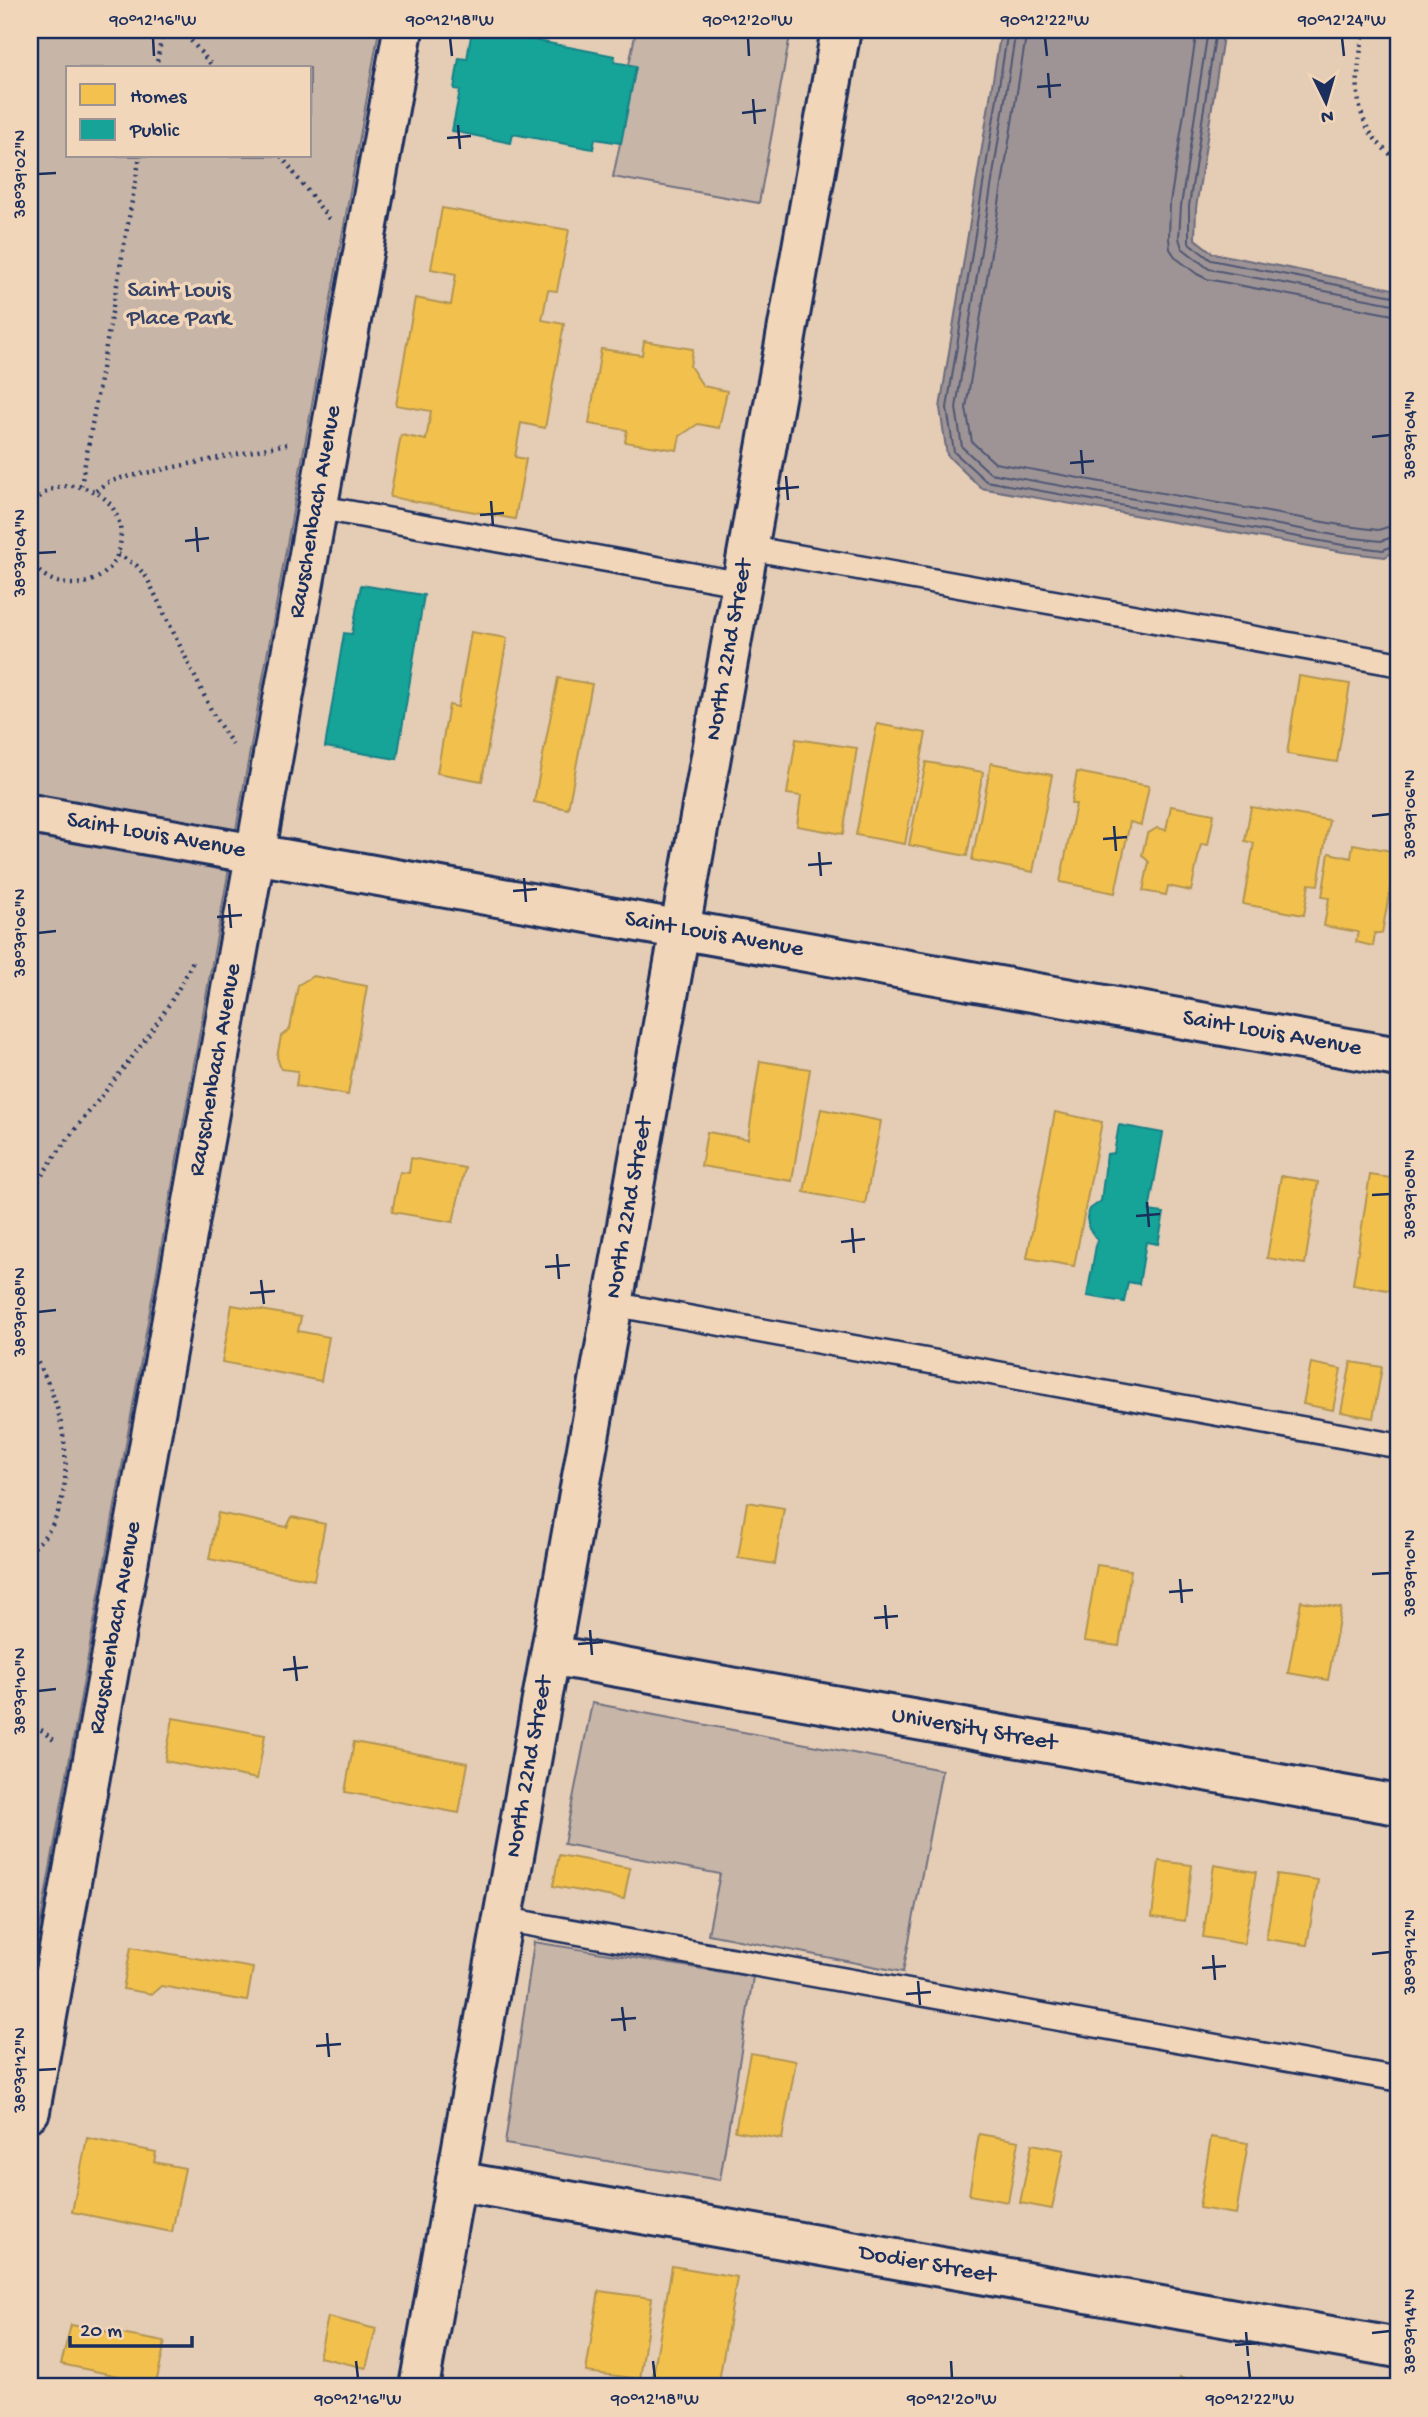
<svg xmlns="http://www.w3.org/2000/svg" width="1428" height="2417" font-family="'Gochi Hand',sans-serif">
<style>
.green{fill:#c7b5a7;stroke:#717282;stroke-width:2;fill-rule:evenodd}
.water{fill:#9e9495;stroke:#6a6c7f;stroke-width:2}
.homes{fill:#f2c14e;stroke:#b29553;stroke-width:2}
.public{fill:#17a398;stroke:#188087;stroke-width:2}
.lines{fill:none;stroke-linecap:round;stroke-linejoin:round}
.shore{stroke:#4f5774;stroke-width:2}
.service-casing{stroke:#1b2f5e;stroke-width:28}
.minor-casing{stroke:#1b2f5e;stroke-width:44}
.tertiary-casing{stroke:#1b2f5e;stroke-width:44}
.path{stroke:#1b2f5e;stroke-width:4.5;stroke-dasharray:2 5;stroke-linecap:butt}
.service{stroke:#f2d6b9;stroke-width:23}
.minor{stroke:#f2d6b9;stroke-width:38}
.tertiary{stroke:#f2d6b9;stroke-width:38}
.ticks{fill:none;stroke:#1b2f5e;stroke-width:2.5}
.labels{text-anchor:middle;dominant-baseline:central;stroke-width:7;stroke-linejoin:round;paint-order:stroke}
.park-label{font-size:24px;fill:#354369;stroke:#f2d6b9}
.street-label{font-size:24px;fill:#1b2f5e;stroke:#f2d6b9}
.neatline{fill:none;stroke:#1b2f5e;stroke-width:2.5}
.ticks-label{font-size:18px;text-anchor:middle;fill:#1b2f5e}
</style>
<rect width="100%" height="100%" fill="#e5ccb4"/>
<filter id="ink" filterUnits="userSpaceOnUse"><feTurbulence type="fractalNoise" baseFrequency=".0143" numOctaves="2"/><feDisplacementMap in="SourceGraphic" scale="14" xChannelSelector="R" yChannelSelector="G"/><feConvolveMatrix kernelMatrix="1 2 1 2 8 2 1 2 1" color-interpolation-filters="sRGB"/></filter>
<g filter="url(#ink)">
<g class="green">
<path d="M30 30H379L30 1981ZM68 68H310V156H68Z"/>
<polygon points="636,30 791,30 759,203 613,177 636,67 629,65"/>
<polygon points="592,1703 942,1770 903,1972 708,1934 720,1874 564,1844"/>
<polygon points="534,1942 753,1977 720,2180 505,2144"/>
</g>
<polygon class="water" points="1001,30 1224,30 1196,208 1195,239 1213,253 1398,290 1398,549 1385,557 1343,552 981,488 947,455 940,408"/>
<g class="homes">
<polygon points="442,208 569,230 557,291 548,290 542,320 564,324 545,428 521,423 515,457 526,459 515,519 390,497 401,435 426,440 431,411 396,405 415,298 451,305 456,274 431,269"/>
<polygon points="644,341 693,349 690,366 703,386 727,391 719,428 698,424 680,436 677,450 625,442 627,430 589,424 601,349 642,355"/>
<polygon points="471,632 507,638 482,781 437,773 449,705 458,707"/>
<polygon points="1299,676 1350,684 1337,762 1287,754"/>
<polygon points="558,678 592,684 568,809 534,802"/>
<polygon points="877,724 926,733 905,844 856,835"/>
<polygon points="796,739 857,748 843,834 797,826 801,796 787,794"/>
<polygon points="926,762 983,772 967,856 909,845"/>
<polygon points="991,763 1052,775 1033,872 972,860"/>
<polygon points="1077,772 1149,786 1141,825 1130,822 1115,893 1060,882 1076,804 1071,804"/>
<polygon points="1171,806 1214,814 1208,845 1201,844 1191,891 1168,886 1166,895 1143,891 1149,862 1142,855 1147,834 1157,828 1166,830"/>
<polygon points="1251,807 1329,820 1318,885 1309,884 1304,915 1243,904 1254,843 1245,841"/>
<polygon points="1353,844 1397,852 1382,933 1375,933 1373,946 1356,942 1358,932 1324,926 1329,898 1322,897 1329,853 1351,858"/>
<polygon points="313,976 367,986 348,1095 296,1086 298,1071 281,1069 277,1057 281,1036 290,1029 298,985"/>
<polygon points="760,1061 810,1069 792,1181 701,1166 707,1132 748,1139"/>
<polygon points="821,1109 881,1121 865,1204 804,1192"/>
<polygon points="1055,1112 1102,1122 1074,1266 1027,1258"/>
<polygon points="411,1158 465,1168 453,1222 392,1212 400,1172 409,1173"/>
<polygon points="1370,1175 1398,1179 1398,1259 1393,1291 1353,1284"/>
<polygon points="1281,1176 1318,1182 1305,1264 1267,1258"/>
<polygon points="232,1305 301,1317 298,1331 329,1337 321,1381 222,1362"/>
<polygon points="1351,1362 1382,1367 1373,1418 1341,1412"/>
<polygon points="1311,1363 1341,1369 1333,1410 1303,1404"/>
<polygon points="747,1502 784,1508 775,1564 738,1558"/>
<polygon points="218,1513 287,1527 292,1517 325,1524 314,1580 209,1559"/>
<polygon points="1097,1565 1131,1570 1119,1646 1084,1641"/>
<polygon points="1301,1601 1341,1608 1328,1680 1288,1673"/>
<polygon points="173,1718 265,1735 257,1779 165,1761"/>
<polygon points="354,1742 468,1763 459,1813 345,1792"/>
<polygon points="559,1855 630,1868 624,1899 553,1886"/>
<polygon points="1159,1861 1192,1865 1185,1921 1152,1917"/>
<polygon points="1214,1865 1256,1872 1244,1944 1203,1937"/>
<polygon points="1277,1874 1318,1880 1307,1945 1266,1939"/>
<polygon points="131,1947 253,1968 247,2001 161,1986 152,1994 123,1989"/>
<polygon points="750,2053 796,2061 782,2139 735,2131"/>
<polygon points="979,2134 1019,2141 1008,2202 969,2195"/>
<polygon points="1211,2137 1248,2143 1236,2214 1199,2208"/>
<polygon points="87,2138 156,2152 154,2162 185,2168 172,2232 72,2212"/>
<polygon points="1032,2144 1064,2150 1052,2209 1020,2203"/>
<polygon points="672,2266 737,2277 718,2387 651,2387"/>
<polygon points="599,2291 652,2298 640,2379 586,2372"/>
<polygon points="328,2317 376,2329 366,2368 319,2357"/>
<polygon points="71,2325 165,2342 156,2384 61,2364"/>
<polygon points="1180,2378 1221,2387 1178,2387"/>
</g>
<g class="public">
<polygon points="472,30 520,30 535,33 533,40 615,56 614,62 636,66 621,143 595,139 593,149 513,134 511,143 452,131 460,90 454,89 459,58 467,59"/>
<polygon points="361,585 424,595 397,759 325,747 344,633 352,634"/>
<polygon points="1119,1125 1163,1133 1149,1211 1164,1213 1158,1244 1146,1242 1139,1284 1128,1282 1124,1302 1087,1296 1097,1240 1089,1228 1087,1218 1090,1209 1101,1201 1107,1154 1114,1153"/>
</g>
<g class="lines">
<g class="shore">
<polyline points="1008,30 947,408 954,452 986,481 1343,545 1383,550 1398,543"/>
<polyline points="1016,30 956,408 962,447 990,473 1345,537 1381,541 1398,535"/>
<polyline points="1027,30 966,408 972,442 995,463 1346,526 1378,530 1398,524"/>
<polyline points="1197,30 1170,203 1169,238 1170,249 1176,258 1197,274 1207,279 1398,316"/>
<polyline points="1208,30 1181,206 1179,238 1182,248 1209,269 1398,305"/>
<polyline points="1216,30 1189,206 1189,243 1211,260 1398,297"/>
</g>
<g class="service-casing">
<g id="service">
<polyline points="317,507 742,584"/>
<polyline points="749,548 1398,664"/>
<polyline points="613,1304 1398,1446"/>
<polyline points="503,1919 1398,2079"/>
</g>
</g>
<g class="minor-casing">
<g id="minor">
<polyline points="550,1655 1398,1805"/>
<polyline points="30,2111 403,30"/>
<polyline points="456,2181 1398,2348"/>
<polyline points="419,2387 841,30"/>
</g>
</g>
<g class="tertiary-casing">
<polyline id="tertiary" points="30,814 1398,1057"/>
</g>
<g class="path">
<polyline points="182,30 214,68"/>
<path d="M1364 30C1355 83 1348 125 1398 160"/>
<polyline points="156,68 163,30"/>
<polyline points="281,156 329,219"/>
<polyline points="81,486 140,156"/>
<polyline points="96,491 106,483 121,478 287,444"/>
<path d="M30 508C40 494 53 485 71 486 136 488 137 580 76 584 57 585 41 577 30 561"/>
<polyline points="118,554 137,566 147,578 215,718 233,745"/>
<path d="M30 1192C43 1174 56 1154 70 1136 114 1079 162 1026 193 961"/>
<path d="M30 1351C62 1394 80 1478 51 1527 46 1536 37 1544 30 1552"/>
<polyline points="30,1721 56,1742"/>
</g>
<use href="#service" class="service"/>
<use href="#minor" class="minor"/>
<use href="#tertiary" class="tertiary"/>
</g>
</g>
<path class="ticks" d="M153 38 154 56M450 38 452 56M748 38 749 56M1045 38 1047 56M1342 38 1344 56M1048 73 1050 98M1037 87 1061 85M753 99 755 124M742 113 766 110M458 125 460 149M447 138 471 136M38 174 56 173M1372 437 1390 435M1081 450 1083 474M1070 463 1094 461M786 476 788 500M775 489 799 487M491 501 493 526M480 515 504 513M196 527 198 552M185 541 209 538M38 553 56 552M1372 816 1390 814M1114 826 1116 851M1103 839 1127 837M819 852 821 876M808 865 832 863M524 878 526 902M513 891 537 889M229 904 231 928M217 917 242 915M38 933 56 931M1372 1195 1390 1194M1147 1202 1149 1227M1136 1216 1160 1214M852 1228 854 1253M841 1242 865 1239M557 1254 559 1279M545 1267 570 1265M261 1280 264 1304M250 1293 275 1291M38 1312 56 1310M1372 1574 1390 1573M1180 1579 1182 1603M1169 1592 1193 1590M885 1605 887 1629M874 1618 898 1616M590 1630 592 1655M578 1644 603 1642M294 1656 297 1681M283 1670 308 1667M38 1691 56 1689M1372 1954 1390 1952M1213 1955 1215 1980M1202 1968 1226 1966M918 1981 920 2005M906 1994 931 1992M622 2007 625 2031M611 2020 636 2018M327 2033 329 2057M316 2046 341 2044M38 2070 56 2069M1246 2332 1248 2356M1372 2333 1390 2331M1235 2345 1259 2343M356 2361 358 2378M653 2361 655 2378M951 2361 952 2378M1248 2361 1250 2378"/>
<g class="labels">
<g class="park-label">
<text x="179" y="291">Saint Louis<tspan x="179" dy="28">Place Park</tspan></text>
</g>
<g class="street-label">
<text transform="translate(316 512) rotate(-80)">Rauschenbach Avenue</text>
<text transform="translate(730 650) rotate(-80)">North 22nd Street</text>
<text transform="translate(156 836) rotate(10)">Saint Louis Avenue</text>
<text transform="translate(714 935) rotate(10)">Saint Louis Avenue</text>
<text transform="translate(1272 1034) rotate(10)">Saint Louis Avenue</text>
<text transform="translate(216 1070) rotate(-80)">Rauschenbach Avenue</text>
<text transform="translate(630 1208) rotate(-80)">North 22nd Street</text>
<text transform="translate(116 1628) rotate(-80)">Rauschenbach Avenue</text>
<text transform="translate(974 1730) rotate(10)">University Street</text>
<text transform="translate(530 1767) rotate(-80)">North 22nd Street</text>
<text transform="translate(927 2265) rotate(10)">Dodier Street</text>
</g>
</g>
<rect width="1428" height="2417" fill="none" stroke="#f2d6b9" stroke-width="77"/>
<rect x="66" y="66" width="245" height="91" fill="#f2d6b9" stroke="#9c9395" stroke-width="2"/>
<rect x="80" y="84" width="35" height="21" fill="#f2c14e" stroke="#9c9395" stroke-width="2"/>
<text x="130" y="102" font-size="21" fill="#1b2f5e">Homes</text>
<rect x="80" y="119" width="35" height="21" fill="#17a398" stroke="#9c9395" stroke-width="2"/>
<text x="130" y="136" font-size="21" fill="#1b2f5e">Public</text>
<g transform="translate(1326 102) rotate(175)" stroke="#f2d6b9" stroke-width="5" paint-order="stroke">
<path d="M0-5L12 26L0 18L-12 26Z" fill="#1b2f5e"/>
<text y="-10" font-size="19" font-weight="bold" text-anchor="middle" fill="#1b2f5e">N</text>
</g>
<path d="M70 2336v10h122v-10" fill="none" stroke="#1b2f5e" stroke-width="3.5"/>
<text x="80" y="2336" font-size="21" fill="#1b2f5e" stroke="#f2d6b9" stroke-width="5" paint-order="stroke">20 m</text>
<rect x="38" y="38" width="1352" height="2340" class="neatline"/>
<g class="ticks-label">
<text x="153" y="25">90°12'16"W</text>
<text x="450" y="25">90°12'18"W</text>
<text x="748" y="25">90°12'20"W</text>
<text x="1045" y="25">90°12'22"W</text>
<text x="1342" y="25">90°12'24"W</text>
<text transform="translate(19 174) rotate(-90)" y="6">38°39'02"N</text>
<text transform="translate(1409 435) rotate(-90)" y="6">38°39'04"N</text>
<text transform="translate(19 553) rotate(-90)" y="6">38°39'04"N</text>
<text transform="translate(1409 814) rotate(-90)" y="6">38°39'06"N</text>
<text transform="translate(19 933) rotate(-90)" y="6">38°39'06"N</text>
<text transform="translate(1409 1194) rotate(-90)" y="6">38°39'08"N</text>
<text transform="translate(19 1312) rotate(-90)" y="6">38°39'08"N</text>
<text transform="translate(1409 1573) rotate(-90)" y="6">38°39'10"N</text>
<text transform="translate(19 1691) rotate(-90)" y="6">38°39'10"N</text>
<text transform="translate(1409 1952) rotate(-90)" y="6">38°39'12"N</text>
<text transform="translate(19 2070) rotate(-90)" y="6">38°39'12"N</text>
<text transform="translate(1409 2331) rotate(-90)" y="6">38°39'14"N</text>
<text x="358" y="2404">90°12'16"W</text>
<text x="655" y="2404">90°12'18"W</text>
<text x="952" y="2404">90°12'20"W</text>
<text x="1250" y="2404">90°12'22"W</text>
</g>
</svg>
